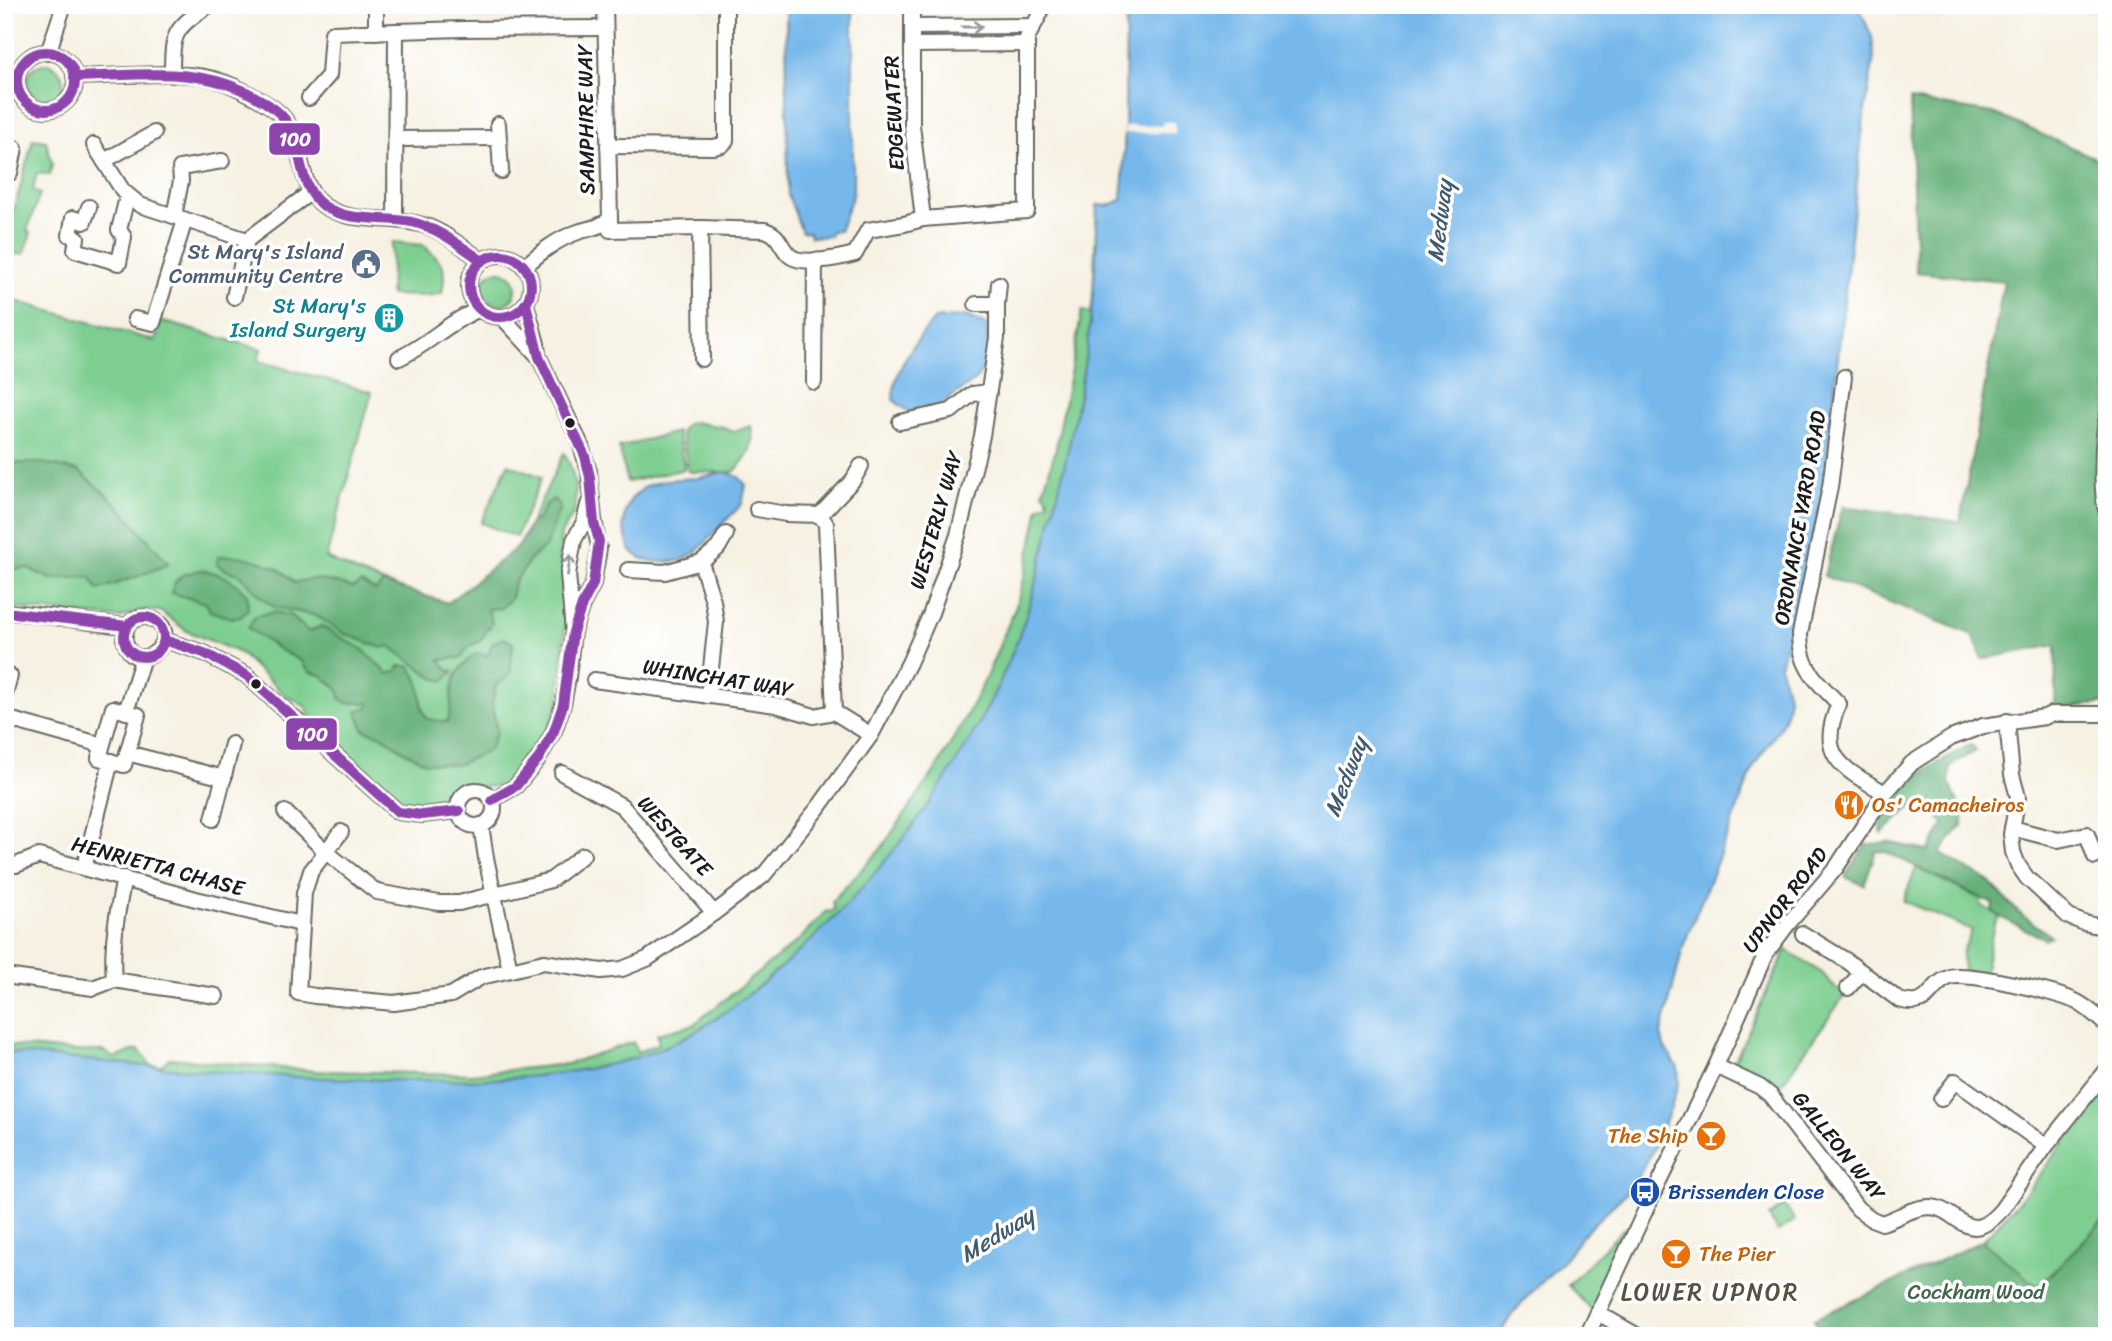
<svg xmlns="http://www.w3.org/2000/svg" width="2112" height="1341" font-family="Sriracha,sans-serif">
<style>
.green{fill:#7dce90;stroke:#4c7556;stroke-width:2}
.forest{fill:#66b17a;stroke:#41664b;stroke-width:2}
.water{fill:#76b8eb;stroke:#496a84;stroke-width:2}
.pier{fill:#f6f1e2}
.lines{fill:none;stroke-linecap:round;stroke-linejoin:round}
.street-casing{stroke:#686761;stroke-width:18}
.street{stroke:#fff;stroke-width:14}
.bus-1-casing{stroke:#fff;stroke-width:16}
.bus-1{stroke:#8e44ad;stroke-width:10}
.oneway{stroke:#999}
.bus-dot{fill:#1c1c1c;stroke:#fff;stroke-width:2.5}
.labels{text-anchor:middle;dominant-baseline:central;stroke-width:7;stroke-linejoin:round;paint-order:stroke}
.street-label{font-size:21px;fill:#1c1c1c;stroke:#fff}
.service-label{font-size:21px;fill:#4e5e75;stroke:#fff;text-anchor:end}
.culture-label{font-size:21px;fill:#0d838f;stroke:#fff;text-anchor:end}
.food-label{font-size:21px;fill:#c56008;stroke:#fff;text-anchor:start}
.transit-label{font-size:21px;fill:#164399;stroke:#fff;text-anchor:start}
.park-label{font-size:21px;fill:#43634a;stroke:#fff}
.water-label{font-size:23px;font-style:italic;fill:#405a6f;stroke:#fff}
.quarter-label{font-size:24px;letter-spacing:2px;fill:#5b4f40;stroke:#fff}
.line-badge{stroke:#fff;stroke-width:2.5}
.badge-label{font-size:19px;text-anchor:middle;font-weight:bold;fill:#fff}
</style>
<rect width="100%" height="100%" fill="#fff"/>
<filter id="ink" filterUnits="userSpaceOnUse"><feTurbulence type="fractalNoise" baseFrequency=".0143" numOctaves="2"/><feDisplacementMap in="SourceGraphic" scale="14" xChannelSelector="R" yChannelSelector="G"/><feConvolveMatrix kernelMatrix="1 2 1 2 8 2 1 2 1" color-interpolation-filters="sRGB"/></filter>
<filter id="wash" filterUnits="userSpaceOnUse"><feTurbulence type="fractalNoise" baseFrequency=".00686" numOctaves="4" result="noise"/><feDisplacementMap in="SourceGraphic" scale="28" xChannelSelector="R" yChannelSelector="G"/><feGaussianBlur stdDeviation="1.57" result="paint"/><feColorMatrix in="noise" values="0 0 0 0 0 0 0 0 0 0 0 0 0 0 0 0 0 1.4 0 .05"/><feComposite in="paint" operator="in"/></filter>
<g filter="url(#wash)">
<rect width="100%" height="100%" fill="#f6f1e2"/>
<g class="green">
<circle cx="45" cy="82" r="18"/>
<polygon points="33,139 46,141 52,163 50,175 37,173 33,190 40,194 27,231 31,233 24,254 14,254 5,285 5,244"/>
<path d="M1122 200 1035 725 703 1074 5 1101V1045L72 1051H104L113 1058C124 1057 128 1050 139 1050L151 1065 161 1066 169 1058 316 1071 472 1074 567 1064 633 1042 637 1052 659 1044 657 1034 693 1025 800 939 826 911 830 912 834 909 832 901 880 850 936 769 963 722 985 680 1016 606 1026 571 1039 507 1048 502 1047 497 1043 492 1056 448 1082 311 1092 313 1097 205 1108 206Z"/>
<polygon points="392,242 423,245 436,257 443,266 444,280 442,293 429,296 390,295"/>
<circle cx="499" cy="288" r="17"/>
<path d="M5 298 155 341 161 321 261 349 258 361 372 392 326 558C366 577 405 592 448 603L520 545 564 453 571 467 576 489 574 513 561 534 559 560 566 561V612L559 703 541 744 520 772 505 785 488 787 474 786 463 789 443 805 432 810 403 807 324 735 311 720 306 707 285 695 240 653 187 631 160 611 143 610 120 618 5 607Z"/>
<path d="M693 422 723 427 733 432 751 426C757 444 746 459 734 472H689L681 432 686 424Z"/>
<polygon points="677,432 685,469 627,482 619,447"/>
<polygon points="508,464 542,477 516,537 481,523"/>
<polygon points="1916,868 1981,899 1981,905 2000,917 1994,924 1984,974 1963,971 1962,954 1972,930 1903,901"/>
<polygon points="1786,950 1822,973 1835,987 1845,995 1780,1086 1735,1060"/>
<polygon points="2107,987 2107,1017 2090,1007"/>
<polygon points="2107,1085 2107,1217 2038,1287 1982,1242 2025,1194"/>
<polygon points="1784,1205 1795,1220 1778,1232 1769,1217"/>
<polygon points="1635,1223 1592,1311 1568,1285 1623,1229"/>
</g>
<g class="forest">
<polygon points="1910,100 1993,113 2107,163 2107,703 2055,709 2056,645 1982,659 1973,635 1824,576 1843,506 1960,522 2004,281 1916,272"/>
<polygon points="5,463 42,463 79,471 116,503 169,564 136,577 98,590 90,577 50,579 28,568 5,570"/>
<path d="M554 499 560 507 546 546 530 560 514 583 511 598 501 608 488 609 492 623 480 641 468 647 462 657 440 660 448 670 454 671 444 681 435 679 390 646 382 648 343 633 317 616 275 607 263 599 241 575 223 569 217 564 218 557C236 553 261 560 278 569 285 572 290 579 295 583 314 575 334 582 353 588L361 583 376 591 383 583 448 603 520 545 532 520 537 521 547 503Z"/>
<path d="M201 570C223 573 231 579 247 594L248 609 241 617 231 618 210 611 206 603 171 593C176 574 184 574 201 570Z"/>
<path d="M274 612 290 615 309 632 321 626 362 649 388 674 397 671 399 666H409C428 688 415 701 427 719L447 722C453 709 450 697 453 684 456 672 467 660 477 653L488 656 492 644 503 638 513 643 510 675 496 685 492 704 497 732 488 751 457 765 426 763 405 752 382 736 364 730 357 711 369 707V703H346L340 698 339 690 321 675 310 672 304 666 303 662 278 649 248 628 255 616Z"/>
<polygon points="1971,744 1976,751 1950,766 1949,782 1963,813 1963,824 1940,853 1991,883 2018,912 2051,936 2045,939 2000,917 1992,910 1993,904 1886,852 1876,851 1864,885 1845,877 1865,845 1888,842 1928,851 1944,824 1923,799 1905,812 1882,834 1879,824 1908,780"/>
<polygon points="2107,1217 2107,1336 1822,1336 1814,1319 1982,1241 2038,1287"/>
</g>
<g class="water">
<polygon points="786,5 853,5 853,194 839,231 831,231 830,236 810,237 809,232 802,232 788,195"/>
<path d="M1126 5H1858L1872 37 1874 57 1864 117 1824 485 1805 576 1780 665C1781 676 1787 686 1788 697 1790 724 1766 744 1754 766L1713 872 1684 944 1661 1034 1664 1047 1678 1067 1679 1081 1671 1108 1653 1150 1639 1175 1624 1195 1588 1229 1561 1263 1528 1296 1513 1313 1498 1336H5V1052C133 1065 259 1078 387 1080 465 1081 543 1081 619 1062 689 1046 742 1002 795 955 891 869 981 746 1024 622 1039 578 1048 531 1060 485 1082 394 1098 300 1097 205L1108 206 1122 200 1125 126Z"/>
<path d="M966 316 986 325 989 345 985 368 976 379 938 407 918 411H908L893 400C893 370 915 341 935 319Z"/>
<polygon points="725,472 739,477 746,485 742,504 696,552 680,561 655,562 640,558 630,550 623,526 625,512 631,499 646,486 666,480 698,478"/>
</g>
<polygon class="pier" points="1163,122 1175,122 1175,133 1124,133 1125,126 1162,126"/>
</g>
<g filter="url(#ink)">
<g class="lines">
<g class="street-casing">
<g id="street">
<polyline points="376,5 376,32"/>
<polyline points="912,5 912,125 923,219"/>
<polyline points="912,27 1033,26"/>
<polyline points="912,45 1026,44"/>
<circle cx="46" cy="81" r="29"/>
<polyline points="48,53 64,5"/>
<path d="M172 75C172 32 174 29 209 5"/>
<path d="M74 77C115 77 175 69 213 79 228 83 243 90 257 98 271 106 284 114 291 129 302 153 301 191 324 206 356 226 389 214 423 225 445 232 462 247 481 260"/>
<polyline points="309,98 329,75 332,33 463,29 605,28"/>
<polyline points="498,124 501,171"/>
<polyline points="397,139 498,138"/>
<polyline points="5,145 15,148 10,173"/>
<polyline points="94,145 123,191 140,205 247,240"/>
<polyline points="608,146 714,147 722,145 726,141 726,5"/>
<polyline points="104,161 154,133"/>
<polyline points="89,207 84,222 73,218 70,235 77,238 75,250 119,263 124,237 119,230 127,197"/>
<polyline points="174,216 181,181 180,168 222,161"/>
<path d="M610 219V230L700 228 765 230C781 236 778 243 788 254 799 267 840 258 855 254L868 230 904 224 923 219 1027 211V38L1040 14 1041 5"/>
<polyline points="395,220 396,31"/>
<polyline points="700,228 702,359"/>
<circle cx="500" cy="286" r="31"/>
<path d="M524 267C541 252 557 239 578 232 590 228 599 228 610 219L605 5"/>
<polyline points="234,297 247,240 311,192"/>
<polyline points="526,304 537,344 538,355"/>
<polyline points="997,304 999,284"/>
<polyline points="503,318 539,357 580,443 589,471 594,519 599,548 593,584 582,605 573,632"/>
<polyline points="135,319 153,323 185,220"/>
<path d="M399 358C428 345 449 321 478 310"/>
<path d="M1844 377 1830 487 1800 634C1800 669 1817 681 1839 704 1815 757 1844 769 1885 793"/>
<polyline points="814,382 815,260"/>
<path d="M2107 417C2102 436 2100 495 2107 513"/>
<polyline points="900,422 951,411 972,394 989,392"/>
<polyline points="861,466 853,480 820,515 826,524 834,712 871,735"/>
<polyline points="757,509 786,514 820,515"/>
<polyline points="628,570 665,572 701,562"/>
<path d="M5 612C46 614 86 623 127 626 133 619 142 614 152 619 188 635 136 684 124 639L127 626"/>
<polyline points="164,640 204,653 246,675 398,812 422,815 459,811"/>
<polyline points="594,680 776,705 814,716 834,712"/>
<polyline points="5,694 10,676"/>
<polyline points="708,696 716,622 713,601 701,562 718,548 726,534"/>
<polygon points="113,708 138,715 124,765 99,758"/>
<polyline points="126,712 143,657"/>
<polyline points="5,718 102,745"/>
<polyline points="2007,721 2012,775 2018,797 2011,834 2013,852 2018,865 2027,878 2069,917 2084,923 2107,928"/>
<polyline points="127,753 224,778"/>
<polyline points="562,773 622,806 714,913"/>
<circle cx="476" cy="808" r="18"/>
<polyline points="492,800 516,786 539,758 554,731 563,705 568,677 573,632 568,574 574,540 584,522 588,505"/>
<polyline points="285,812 326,852 377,892 439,903 459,903 551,880 583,855"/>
<polyline points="213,819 232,744"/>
<polyline points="481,825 486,858 510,970"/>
<polyline points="2012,828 2058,840 2087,834 2095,857"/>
<polyline points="341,832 311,871 304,893 298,993 315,996 394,1003 451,995 481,977 544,962 601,971 622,969 647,959 714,913 763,876 818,808 871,735 909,663 931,613 958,535 982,436 997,338 997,304 976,304"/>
<polyline points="5,863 16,865 39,856 196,899 301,924"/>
<polyline points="84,868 111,761"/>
<path d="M1803 934 1847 961 1899 1000C1932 1010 1927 985 1950 977 1966 971 2060 993 2077 1002 2088 1008 2098 1017 2107 1026"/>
<polyline points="5,976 93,988 114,980 216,996"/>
<path d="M114 980C111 945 117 913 124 878"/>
<polyline points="1848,988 1862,972"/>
<path d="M1716 1066 1760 1087 1770 1095 1858 1209 1872 1219 1882 1223C1898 1218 1913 1207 1930 1207 1959 1208 1967 1250 2002 1209L2046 1146 2107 1070"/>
<polyline points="1941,1099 1955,1081 2046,1146"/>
<polyline points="1598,1313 1638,1336"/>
<polyline points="1587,1336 1652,1196 1716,1066 1766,953 1787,925 1836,868 1885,793 1912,763 1951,738 1983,726 2045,717 2051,714 2107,714"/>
</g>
</g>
<use href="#street" class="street"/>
<g class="bus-1-casing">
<g id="bus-1">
<circle cx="46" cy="81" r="29"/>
<path d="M74 77C138 76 198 64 256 97 270 105 284 114 291 129 302 153 299 189 324 206 349 223 383 216 412 222 438 228 459 245 481 260"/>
<circle cx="500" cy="286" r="31"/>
<polyline points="5,612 127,626"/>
<circle cx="144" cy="637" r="20"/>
<polyline points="164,640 204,653 246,675 398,812 422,815 459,811"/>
<polyline points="492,800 516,786 539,758 554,731 563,705 573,632 582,605 593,584 599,541 594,523 590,477 585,456 539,357 526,304"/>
</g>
</g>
<use href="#bus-1" class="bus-1"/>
</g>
<defs><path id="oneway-shaft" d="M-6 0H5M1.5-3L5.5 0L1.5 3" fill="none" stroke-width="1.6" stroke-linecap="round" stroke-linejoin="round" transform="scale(1.75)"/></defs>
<g class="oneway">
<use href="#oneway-shaft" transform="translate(972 27)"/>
<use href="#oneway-shaft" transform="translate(569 565) rotate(-82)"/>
</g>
</g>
<defs>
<g id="civic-disc" transform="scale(1.575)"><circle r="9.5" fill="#5c6f8a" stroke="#fff"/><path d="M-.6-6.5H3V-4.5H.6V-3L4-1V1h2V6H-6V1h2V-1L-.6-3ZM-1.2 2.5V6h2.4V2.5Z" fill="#fff"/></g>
<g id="building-disc" transform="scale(1.575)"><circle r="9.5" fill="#0f9aa8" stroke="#fff"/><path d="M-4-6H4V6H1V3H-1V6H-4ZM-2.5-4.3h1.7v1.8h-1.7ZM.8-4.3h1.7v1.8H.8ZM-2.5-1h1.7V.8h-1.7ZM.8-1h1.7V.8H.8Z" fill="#fff"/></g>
<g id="restaurant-disc" transform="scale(1.575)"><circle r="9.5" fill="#e8710a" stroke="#fff"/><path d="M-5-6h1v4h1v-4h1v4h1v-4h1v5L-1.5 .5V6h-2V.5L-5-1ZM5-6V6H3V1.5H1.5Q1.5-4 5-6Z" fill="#fff"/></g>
<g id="bar-disc" transform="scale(1.575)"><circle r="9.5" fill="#e8710a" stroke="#fff"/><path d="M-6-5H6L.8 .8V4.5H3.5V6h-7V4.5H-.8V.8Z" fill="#fff"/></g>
<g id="bus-disc" transform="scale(1.575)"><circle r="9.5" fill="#1a4fb4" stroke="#fff"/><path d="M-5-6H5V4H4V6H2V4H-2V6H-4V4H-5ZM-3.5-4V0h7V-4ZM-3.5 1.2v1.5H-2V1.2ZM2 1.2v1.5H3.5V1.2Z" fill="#fff"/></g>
</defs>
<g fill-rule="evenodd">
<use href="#civic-disc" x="366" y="264"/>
<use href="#building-disc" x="389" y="318"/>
<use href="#restaurant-disc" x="1849" y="805"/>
<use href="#bar-disc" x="1711" y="1136"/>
<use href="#bus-disc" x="1645" y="1192"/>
<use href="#bar-disc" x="1676" y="1254"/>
</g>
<g class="bus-dot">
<circle cx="570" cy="423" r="6"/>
<circle cx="256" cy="684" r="6"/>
</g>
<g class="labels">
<g class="street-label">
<text transform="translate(894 113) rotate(-93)">EDGEWATER</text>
<text transform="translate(586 120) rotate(-91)">SAMPHIRE WAY</text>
<text transform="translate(1800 518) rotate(-80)">ORDNANCE YARD ROAD</text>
<text transform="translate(936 520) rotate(-74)">WESTERLY WAY</text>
<text transform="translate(718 678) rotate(9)">WHINCHAT WAY</text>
<text transform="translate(675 836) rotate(48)">WESTGATE</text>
<text transform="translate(158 866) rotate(15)">HENRIETTA CHASE</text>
<text transform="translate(1785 900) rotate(-53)">UPNOR ROAD</text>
<text transform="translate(1839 1146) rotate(51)">GALLEON WAY</text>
</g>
<g class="service-label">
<text x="343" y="252">St Mary's Island<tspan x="343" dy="24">Community Centre</tspan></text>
</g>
<g class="culture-label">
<text x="366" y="306">St Mary's<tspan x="366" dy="24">Island Surgery</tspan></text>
</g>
<g class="food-label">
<text x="1872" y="805">Os' Camacheiros</text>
<text x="1688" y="1136" text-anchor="end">The Ship</text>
<text x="1699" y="1254">The Pier</text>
</g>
<g class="transit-label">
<text x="1668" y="1192">Brissenden Close</text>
</g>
<g class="park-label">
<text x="1976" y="1292">Cockham Wood</text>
</g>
<g class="water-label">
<text transform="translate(1440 221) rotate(-83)">Medway</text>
<text transform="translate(1346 777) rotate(-69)">Medway</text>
<text transform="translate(997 1235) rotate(-32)">Medway</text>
</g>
<g class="quarter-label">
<text x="1710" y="1292">LOWER UPNOR</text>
</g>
</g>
<g class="line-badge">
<rect x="268" y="122" width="53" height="34" rx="7" fill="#8e44ad"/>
<rect x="285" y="717" width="53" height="34" rx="7" fill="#8e44ad"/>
</g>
<g class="badge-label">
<text x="295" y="146">100</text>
<text x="312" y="741">100</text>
</g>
<rect width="2112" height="1341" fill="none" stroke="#fff" stroke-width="28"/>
</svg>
